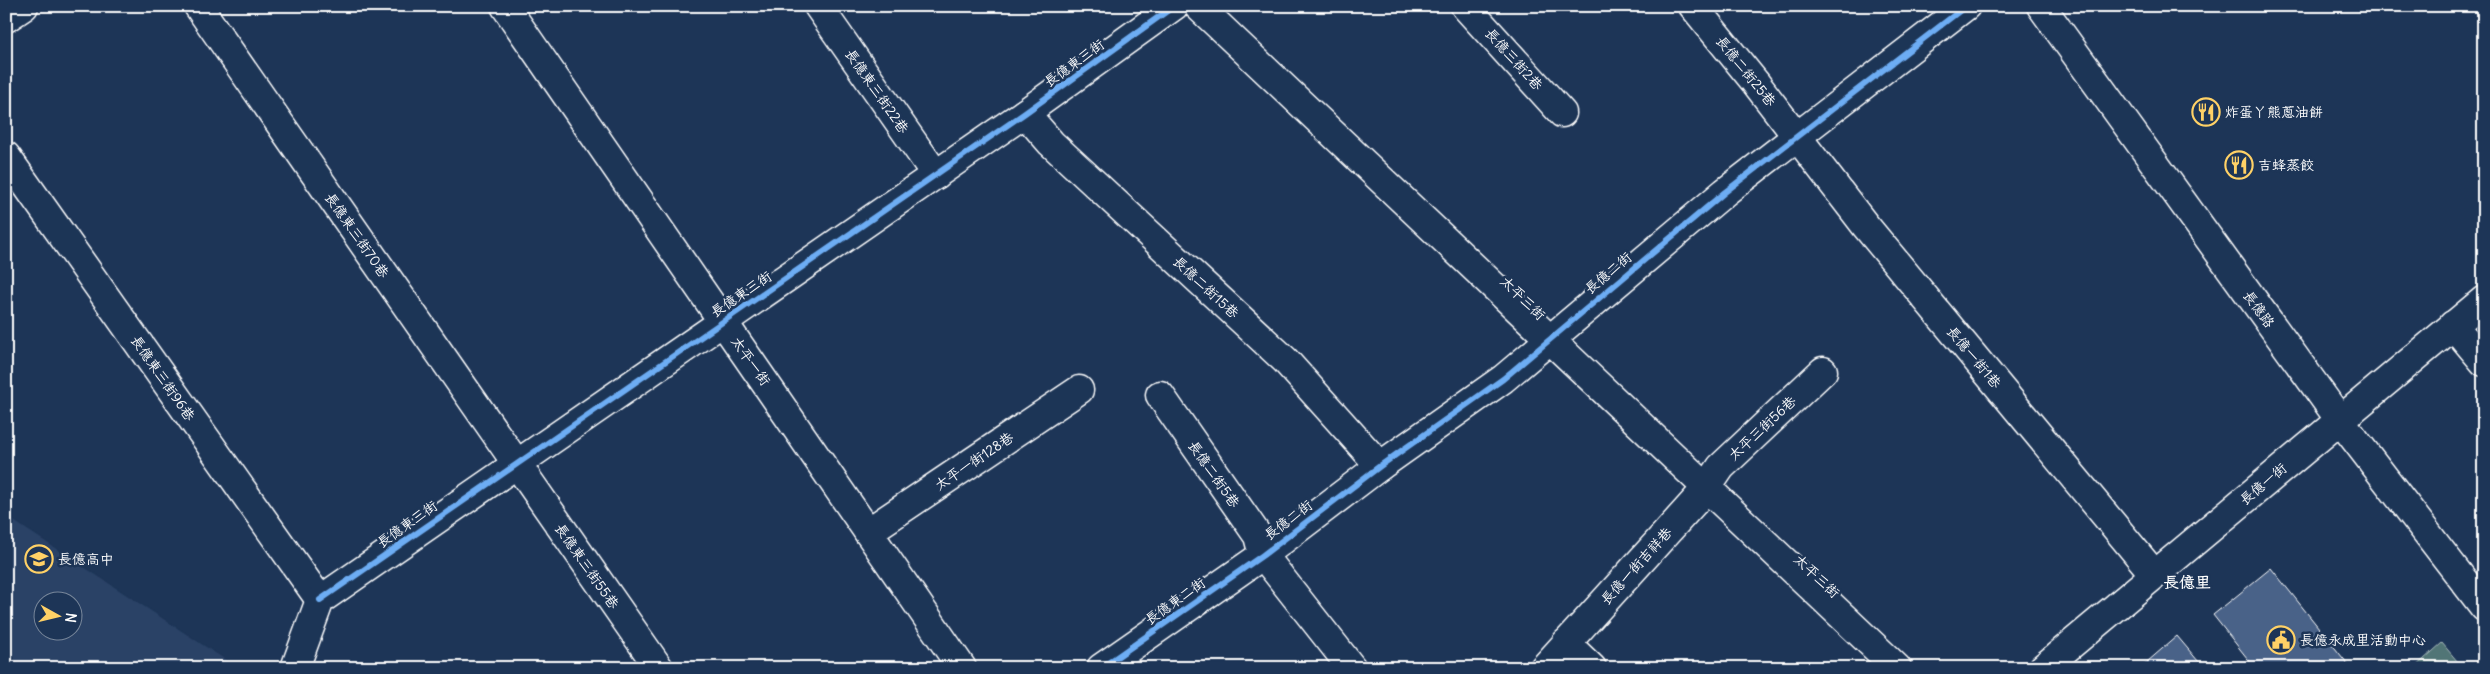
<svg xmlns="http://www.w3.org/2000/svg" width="2490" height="674" font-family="Delius,'LXGW WenKai TC',sans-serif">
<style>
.built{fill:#2a4266;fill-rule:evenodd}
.green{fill:#517576;stroke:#a8baba}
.building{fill:#4a6288;stroke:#fff}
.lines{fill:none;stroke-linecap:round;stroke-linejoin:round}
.minor-casing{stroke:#fff;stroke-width:31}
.minor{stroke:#1d3557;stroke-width:28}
.cycleway-casing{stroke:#1d3557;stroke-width:9}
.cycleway{stroke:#6dadf4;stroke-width:6}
.labels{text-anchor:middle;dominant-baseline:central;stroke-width:5;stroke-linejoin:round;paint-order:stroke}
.street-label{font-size:14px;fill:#fff;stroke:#1d3557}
.poi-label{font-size:14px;fill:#fff;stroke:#1d3557;text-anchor:start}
.quarter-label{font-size:16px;font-weight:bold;fill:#fff;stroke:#1d3557}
</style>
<rect width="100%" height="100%" fill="#1d3557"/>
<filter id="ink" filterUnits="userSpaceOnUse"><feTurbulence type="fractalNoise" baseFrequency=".02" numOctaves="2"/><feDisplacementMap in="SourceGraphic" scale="10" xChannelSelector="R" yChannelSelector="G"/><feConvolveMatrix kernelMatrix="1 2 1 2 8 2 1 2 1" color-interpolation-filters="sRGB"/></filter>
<g filter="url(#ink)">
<path class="built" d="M6 516 238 668H6ZM42 602H72V632H42Z"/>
<polygon class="green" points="2442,643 2463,668 2414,668"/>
<g class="building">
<polygon points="2271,568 2351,668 2255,668 2213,615"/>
<polygon points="2177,636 2204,668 2140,668"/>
</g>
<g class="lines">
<g class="minor-casing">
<g id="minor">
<polyline points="198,6 659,668"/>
<polyline points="505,6 962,668"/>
<polyline points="818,6 936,175"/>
<polyline points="1198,6 1897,668"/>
<polyline points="1465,6 1562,113"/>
<polyline points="1693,6 1755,82 1865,225 2154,574"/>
<polyline points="2041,6 2340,420 2484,607"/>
<polyline points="6,18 24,6"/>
<polyline points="1025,113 1051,143 1285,360 1380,466"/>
<polyline points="6,156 320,600"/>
<polyline points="2453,325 2484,362"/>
<polyline points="1160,395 1258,536 1263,555 1352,668"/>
<polyline points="868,532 1079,390"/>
<polyline points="320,600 1025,113 1174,6"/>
<polyline points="1566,643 1592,668"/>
<polyline points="295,668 320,600"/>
<polyline points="1101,668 1263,555 1380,466 1503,379 1725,192 1966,6"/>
<polyline points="1544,668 1706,489 1721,467 1823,371"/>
<polyline points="2043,668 2484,300"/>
</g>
</g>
<use href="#minor" class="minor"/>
<g class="cycleway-casing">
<g id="cycleway">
<polyline points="320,600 1025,113 1174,6"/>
<polyline points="1101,668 1263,555 1380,466 1503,379 1725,192 1966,6"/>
</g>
</g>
<use href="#cycleway" class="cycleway"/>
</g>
</g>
<defs>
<g id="restaurant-ring" transform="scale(1.4375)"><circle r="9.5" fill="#1d3557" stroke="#ffd166" stroke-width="1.5"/><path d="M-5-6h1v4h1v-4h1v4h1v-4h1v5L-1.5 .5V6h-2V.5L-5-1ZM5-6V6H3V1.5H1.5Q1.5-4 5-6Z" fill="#ffd166"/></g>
<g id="school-ring" transform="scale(1.4375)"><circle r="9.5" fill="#1d3557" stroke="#ffd166" stroke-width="1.5"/><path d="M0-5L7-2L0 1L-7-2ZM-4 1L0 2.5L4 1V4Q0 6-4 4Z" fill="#ffd166"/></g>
<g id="civic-ring" transform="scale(1.4375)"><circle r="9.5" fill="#1d3557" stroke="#ffd166" stroke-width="1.5"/><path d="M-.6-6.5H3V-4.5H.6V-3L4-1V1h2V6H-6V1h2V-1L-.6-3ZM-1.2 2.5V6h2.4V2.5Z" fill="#ffd166"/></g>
</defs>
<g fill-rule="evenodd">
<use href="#restaurant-ring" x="2206" y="112"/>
<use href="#restaurant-ring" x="2239" y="165"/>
<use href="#school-ring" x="39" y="559"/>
<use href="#civic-ring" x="2281" y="640"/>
</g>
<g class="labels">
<g class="street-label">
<text transform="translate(1514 59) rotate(48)">長億三街2巷</text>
<text transform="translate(1074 63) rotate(-36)">長億東三街</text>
<text transform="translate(1746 71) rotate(51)">長億二街25巷</text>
<text transform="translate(877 91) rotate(55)">長億東三街22巷</text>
<text transform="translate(357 235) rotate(55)">長億東三街70巷</text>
<text transform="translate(1608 273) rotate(-40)">長億二街</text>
<text transform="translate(1206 287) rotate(43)">長億二街15巷</text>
<text transform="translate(741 294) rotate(-34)">長億東三街</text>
<text transform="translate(1523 298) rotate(44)">太平三街</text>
<text transform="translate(2259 309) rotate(54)">長億路</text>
<text transform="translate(1974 357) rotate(50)">長億一街1巷</text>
<text transform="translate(751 361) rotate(55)">太平一街</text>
<text transform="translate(163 378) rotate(55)">長億東三街96巷</text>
<text transform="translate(1762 428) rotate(-43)">太平三街56巷</text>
<text transform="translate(974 461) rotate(-34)">太平一街128巷</text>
<text transform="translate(1214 474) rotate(55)">長億二街5巷</text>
<text transform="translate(2263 484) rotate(-40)">長億一街</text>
<text transform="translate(1288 520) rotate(-37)">長億二街</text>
<text transform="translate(407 524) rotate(-35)">長億東三街</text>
<text transform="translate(587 566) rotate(55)">長億東三街55巷</text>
<text transform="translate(1636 566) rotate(-48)">長億一街吉祥巷</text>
<text transform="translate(1817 576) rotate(43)">太平三街</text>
<text transform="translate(1175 601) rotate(-35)">長億東二街</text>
</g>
<g class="poi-label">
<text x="2225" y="112">炸蛋ㄚ熊蔥油餅</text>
<text x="2258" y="165">吉蜂蒸餃</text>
<text x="58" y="559">長億高中</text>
<text x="2300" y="640">長億永成里活動中心</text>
</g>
<g class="quarter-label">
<text x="2187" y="582">長億里</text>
</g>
</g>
<rect width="2490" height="674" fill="none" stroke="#1d3557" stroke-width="25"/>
<rect x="12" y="12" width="2465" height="649" fill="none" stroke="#fff" stroke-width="2" filter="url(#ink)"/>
<g transform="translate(58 616) rotate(98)"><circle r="24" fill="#1d3557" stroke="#77869a"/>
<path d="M0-4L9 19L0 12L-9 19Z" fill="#ffd166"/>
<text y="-8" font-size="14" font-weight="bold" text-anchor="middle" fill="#ffffff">N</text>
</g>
</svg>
